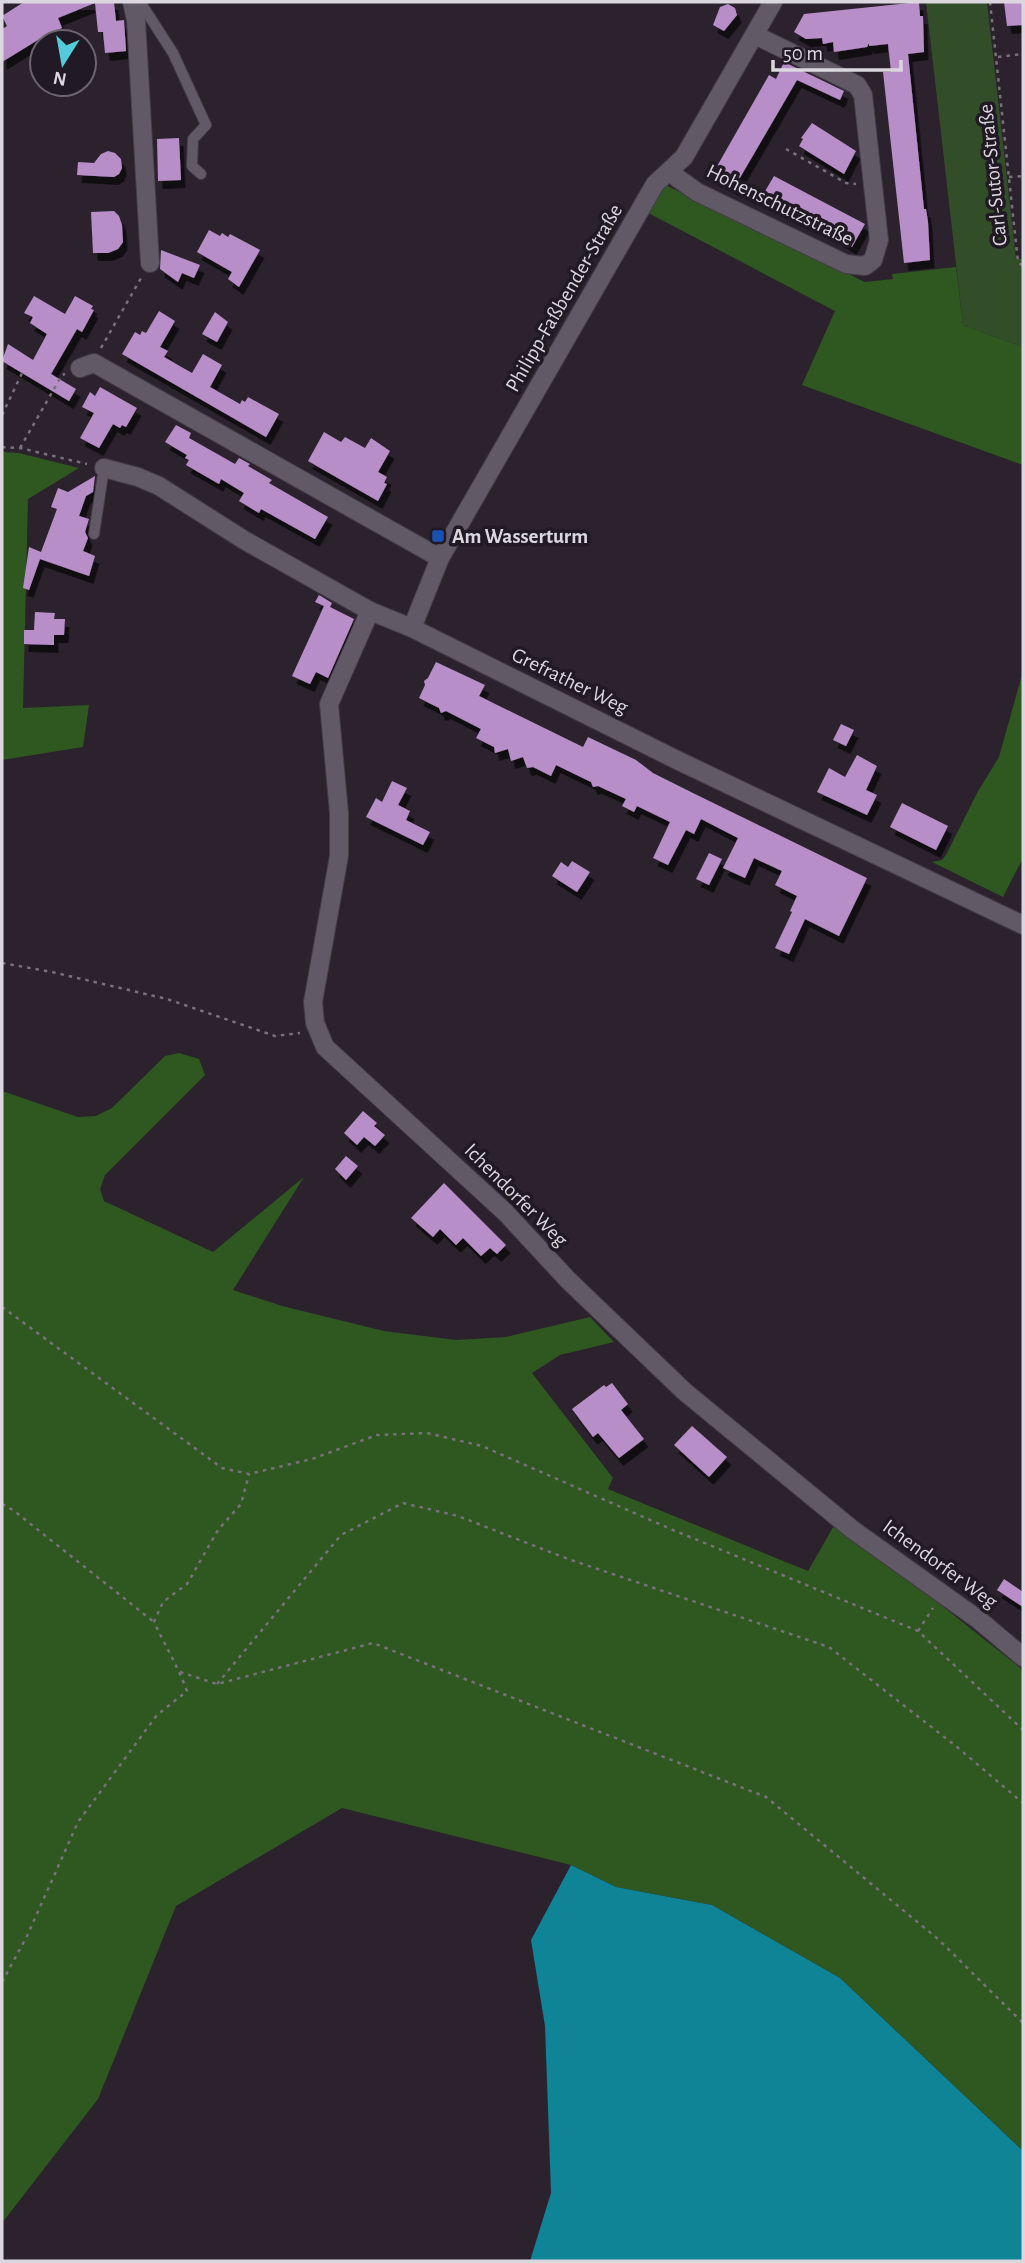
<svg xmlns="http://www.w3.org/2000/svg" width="1025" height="2263" font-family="'Alegreya Sans',sans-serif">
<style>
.green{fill:#324e28}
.forest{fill:#2f5720}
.water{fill:#0f8497}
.building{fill:#b88ec9;filter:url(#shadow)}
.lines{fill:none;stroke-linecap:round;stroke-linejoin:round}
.service-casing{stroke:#433d46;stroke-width:12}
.minor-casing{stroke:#433d46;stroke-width:20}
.path{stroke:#78717b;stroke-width:2.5;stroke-dasharray:3.5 5;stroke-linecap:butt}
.service{stroke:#625966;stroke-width:10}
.minor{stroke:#625966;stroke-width:18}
.transit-dot{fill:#1a4fb4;stroke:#211924;stroke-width:2.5}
.labels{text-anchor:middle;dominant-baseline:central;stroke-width:7;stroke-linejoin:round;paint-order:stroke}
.street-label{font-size:21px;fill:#dcd7de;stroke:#211924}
.poi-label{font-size:21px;font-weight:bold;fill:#dcd7de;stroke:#211924;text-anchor:start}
</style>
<defs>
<filter id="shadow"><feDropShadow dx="4.5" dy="8" stdDeviation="0" flood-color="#0009"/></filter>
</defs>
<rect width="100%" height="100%" fill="#2b222e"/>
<polygon class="green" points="926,2 987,2 1016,259 1023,259 1023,347 963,325"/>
<g class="forest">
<polygon points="653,179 865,282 893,279 892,274 956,267 963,325 1023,347 1023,465 802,385 835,311 637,207"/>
<polygon points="2,452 19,453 79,468 28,499 23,708 89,705 83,747 2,760"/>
<polygon points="1023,671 1023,858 1003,897 932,862 942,860 946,855 977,793 999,757"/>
<polygon points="179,1053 199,1059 205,1075 105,1175 100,1189 104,1201 213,1252 304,1177 233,1290 282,1306 384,1331 456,1340 506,1337 590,1317 614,1342 560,1355 532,1373 613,1478 608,1489 808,1571 836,1522 1023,1670 1023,2151 840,1978 712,1905 616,1887 571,1865 342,1808 176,1906 98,2099 2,2223 2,1091 78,1117 96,1116 112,1108 165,1056"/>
</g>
<polygon class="water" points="571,1865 616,1887 712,1905 840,1978 1023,2151 1023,2261 530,2261 551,2193 545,2026 531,1940"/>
<g class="building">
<polygon points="24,2 114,2 116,21 124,20 126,51 105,53 103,32 98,32 95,3 58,18 62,28 46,35 2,62 2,29 7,26 2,16"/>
<polygon points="919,2 920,16 923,16 924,52 908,54 924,209 926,209 928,222 930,260 904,263 883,72 891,72 888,44 869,46 869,43 867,47 834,52 833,42 823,44 822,38 806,39 794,32 804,14"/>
<polygon points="1004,2 1023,2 1023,25 1007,26"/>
<polygon points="728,4 735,8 737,15 724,31 713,25 720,7"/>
<polygon points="784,62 844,91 840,100 797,80 734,188 712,175 769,75 776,79"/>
<polygon points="812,123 856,151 844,174 799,146 803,139 801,138"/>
<polygon points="179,138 181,180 158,181 157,139"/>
<polygon points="108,151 115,153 121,159 122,168 119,174 114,177 77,175 78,162 94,163 101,154"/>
<polygon points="774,176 865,224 852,247 830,233 795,218 761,198"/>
<polygon points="114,211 119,216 122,225 123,242 118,249 108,253 93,253 91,212"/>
<polygon points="209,230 220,236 222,233 228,237 230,234 260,250 239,287 228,279 232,272 197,252"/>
<polygon points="161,250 200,265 194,278 182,273 178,282 160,269"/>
<polygon points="34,296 65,314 75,296 93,306 91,309 94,310 82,332 77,329 51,374 76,389 69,401 2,361 8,344 33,360 47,334 30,323 33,317 24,313"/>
<polygon points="159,311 175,321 160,347 168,351 164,357 192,373 203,354 222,365 210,387 240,404 242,400 245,402 248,397 279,414 266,437 122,354 135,332 140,335 142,331 146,333"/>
<polygon points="215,312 228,322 217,342 202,334"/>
<polygon points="100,387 137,408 126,427 122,425 120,428 113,424 99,448 80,438 94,413 82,407 90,392 95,396"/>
<polygon points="176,425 191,433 189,438 235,464 239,458 250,464 248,466 272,480 269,483 328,517 315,539 261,509 259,513 239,501 244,493 221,479 219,484 186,465 189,460 185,458 187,455 165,442"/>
<polygon points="324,432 341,442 345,437 365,448 371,438 390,451 378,472 387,477 384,483 387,484 378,501 308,461"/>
<polygon points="95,476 93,492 86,496 79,516 89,519 85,532 88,538 83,551 95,556 89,576 40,559 29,590 23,588 29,547 41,552 57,509 51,507 58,488 68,492"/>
<polygon points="319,595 332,603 330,607 354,619 328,678 316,672 310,684 292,676 324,606 315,602"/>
<polygon points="35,612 55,613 54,619 65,619 64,635 54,635 54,645 24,644 24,630 34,630"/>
<polygon points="436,662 485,685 479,696 583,747 588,737 636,760 653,773 695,794 867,878 839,936 805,919 789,954 775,948 792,912 790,911 797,896 775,885 782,871 754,858 745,878 723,868 738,838 701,819 694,834 686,830 668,865 653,858 670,822 637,806 634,812 622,806 626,799 598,786 593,787 591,782 556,765 551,776 533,767 527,768 523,757 511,761 508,749 495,753 494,747 476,738 481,729 446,711 441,713 439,708 419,698 425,685 424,681 428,678"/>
<polygon points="841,724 854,730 846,746 833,740"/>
<polygon points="857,755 877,766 866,790 877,795 867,815 817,792 829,768 845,777"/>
<polygon points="392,781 407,788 398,805 410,811 406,820 430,832 423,845 366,817 376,798 382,802"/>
<polygon points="902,803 948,826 936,850 890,827"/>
<polygon points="709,853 722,859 709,885 696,879"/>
<polygon points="572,861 590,872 577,892 552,876 561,862 568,867"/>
<polygon points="363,1111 377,1123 374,1126 385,1135 375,1146 364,1137 357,1145 344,1133"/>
<polygon points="346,1156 358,1166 346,1180 335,1169"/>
<polygon points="444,1183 506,1245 497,1254 490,1248 481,1256 463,1238 456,1245 440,1229 433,1237 411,1218"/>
<polygon points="612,1383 628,1404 621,1410 644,1439 619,1458 598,1433 593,1437 572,1409 604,1385 606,1387"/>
<polygon points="692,1426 727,1457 709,1477 674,1445"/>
<polygon points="1004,1579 1023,1592 1023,1607 997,1590"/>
</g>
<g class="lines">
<g class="service-casing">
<g id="service">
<polyline points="133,4 142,5 173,53 206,125 193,139 192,166 201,174"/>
<polyline points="94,534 104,468"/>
</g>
</g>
<g class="minor-casing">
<g id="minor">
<polyline points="132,2 136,20 150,263"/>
<polyline points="669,172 697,192 846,264 865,266 873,260 879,240 863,95 857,85 755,35"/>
<polyline points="80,368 94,363 440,558"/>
<polyline points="104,468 138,477 159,486 244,540 370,611 412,628 679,761 1023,925"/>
<polyline points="370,611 329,704 339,813 339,856 313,1002 315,1023 325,1047 506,1213 568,1280 685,1392 853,1530 979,1620 1023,1657"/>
<polyline points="412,628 440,558 655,184 684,157 773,2"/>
</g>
</g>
<g class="path">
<polyline points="990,2 1018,262 1023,266"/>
<polyline points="998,57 1023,54"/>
<polyline points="786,149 846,183 856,184"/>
<polyline points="1009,177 1023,176"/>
<polyline points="101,348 141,278"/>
<polyline points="2,415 24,369"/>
<polyline points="2,447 20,448 87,464"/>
<polyline points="20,448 62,375 65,374"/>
<polyline points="2,963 52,972 167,999 275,1036 300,1033"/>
<polyline points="2,1307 222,1468 249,1474 312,1459 377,1435 427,1433 482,1446 673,1530 918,1631 1023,1730"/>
<polyline points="2,1504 13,1510 154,1622"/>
<polyline points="918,1631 933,1608"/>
<polyline points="180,1672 217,1684 373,1643 766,1797 938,1939 1023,2023"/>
<polyline points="217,1684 341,1535 403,1503 458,1516 568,1559 829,1647 957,1747 1023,1803"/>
<path d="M2 1982 27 1936 78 1822 157 1715 187 1691C178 1667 165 1645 154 1622L163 1602 187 1584 218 1530 241 1504 249 1474"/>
</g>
<use href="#service" class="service"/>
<use href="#minor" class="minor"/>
</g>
<rect class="transit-dot" x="431" y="529" width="14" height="14" rx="3.5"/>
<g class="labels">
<g class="street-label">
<text transform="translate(993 175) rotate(-96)">Carl-Sutor-Straße</text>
<text transform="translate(780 205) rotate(26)">Hohenschutzstraße</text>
<text transform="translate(564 298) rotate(-60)">Philipp-Faßbender-Straße</text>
<text transform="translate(570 681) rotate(26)">Grefrather Weg</text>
<text transform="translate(516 1195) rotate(45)">Ichendorfer Weg</text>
<text transform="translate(940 1564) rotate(36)">Ichendorfer Weg</text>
</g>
<g class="poi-label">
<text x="452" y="536">Am Wasserturm</text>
</g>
</g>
<rect width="1025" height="2263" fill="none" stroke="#dcd7de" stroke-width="7"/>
<g transform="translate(63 63) rotate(191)"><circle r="33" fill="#211924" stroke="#6c656e" stroke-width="2"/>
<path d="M0-5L12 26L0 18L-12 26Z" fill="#53cbda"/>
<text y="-10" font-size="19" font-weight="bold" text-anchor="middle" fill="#dcd7de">N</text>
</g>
<path d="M773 60v10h128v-10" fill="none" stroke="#dcd7de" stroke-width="3.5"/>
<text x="783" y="60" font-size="21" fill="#dcd7de" stroke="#211924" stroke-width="5" paint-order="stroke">50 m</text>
</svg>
